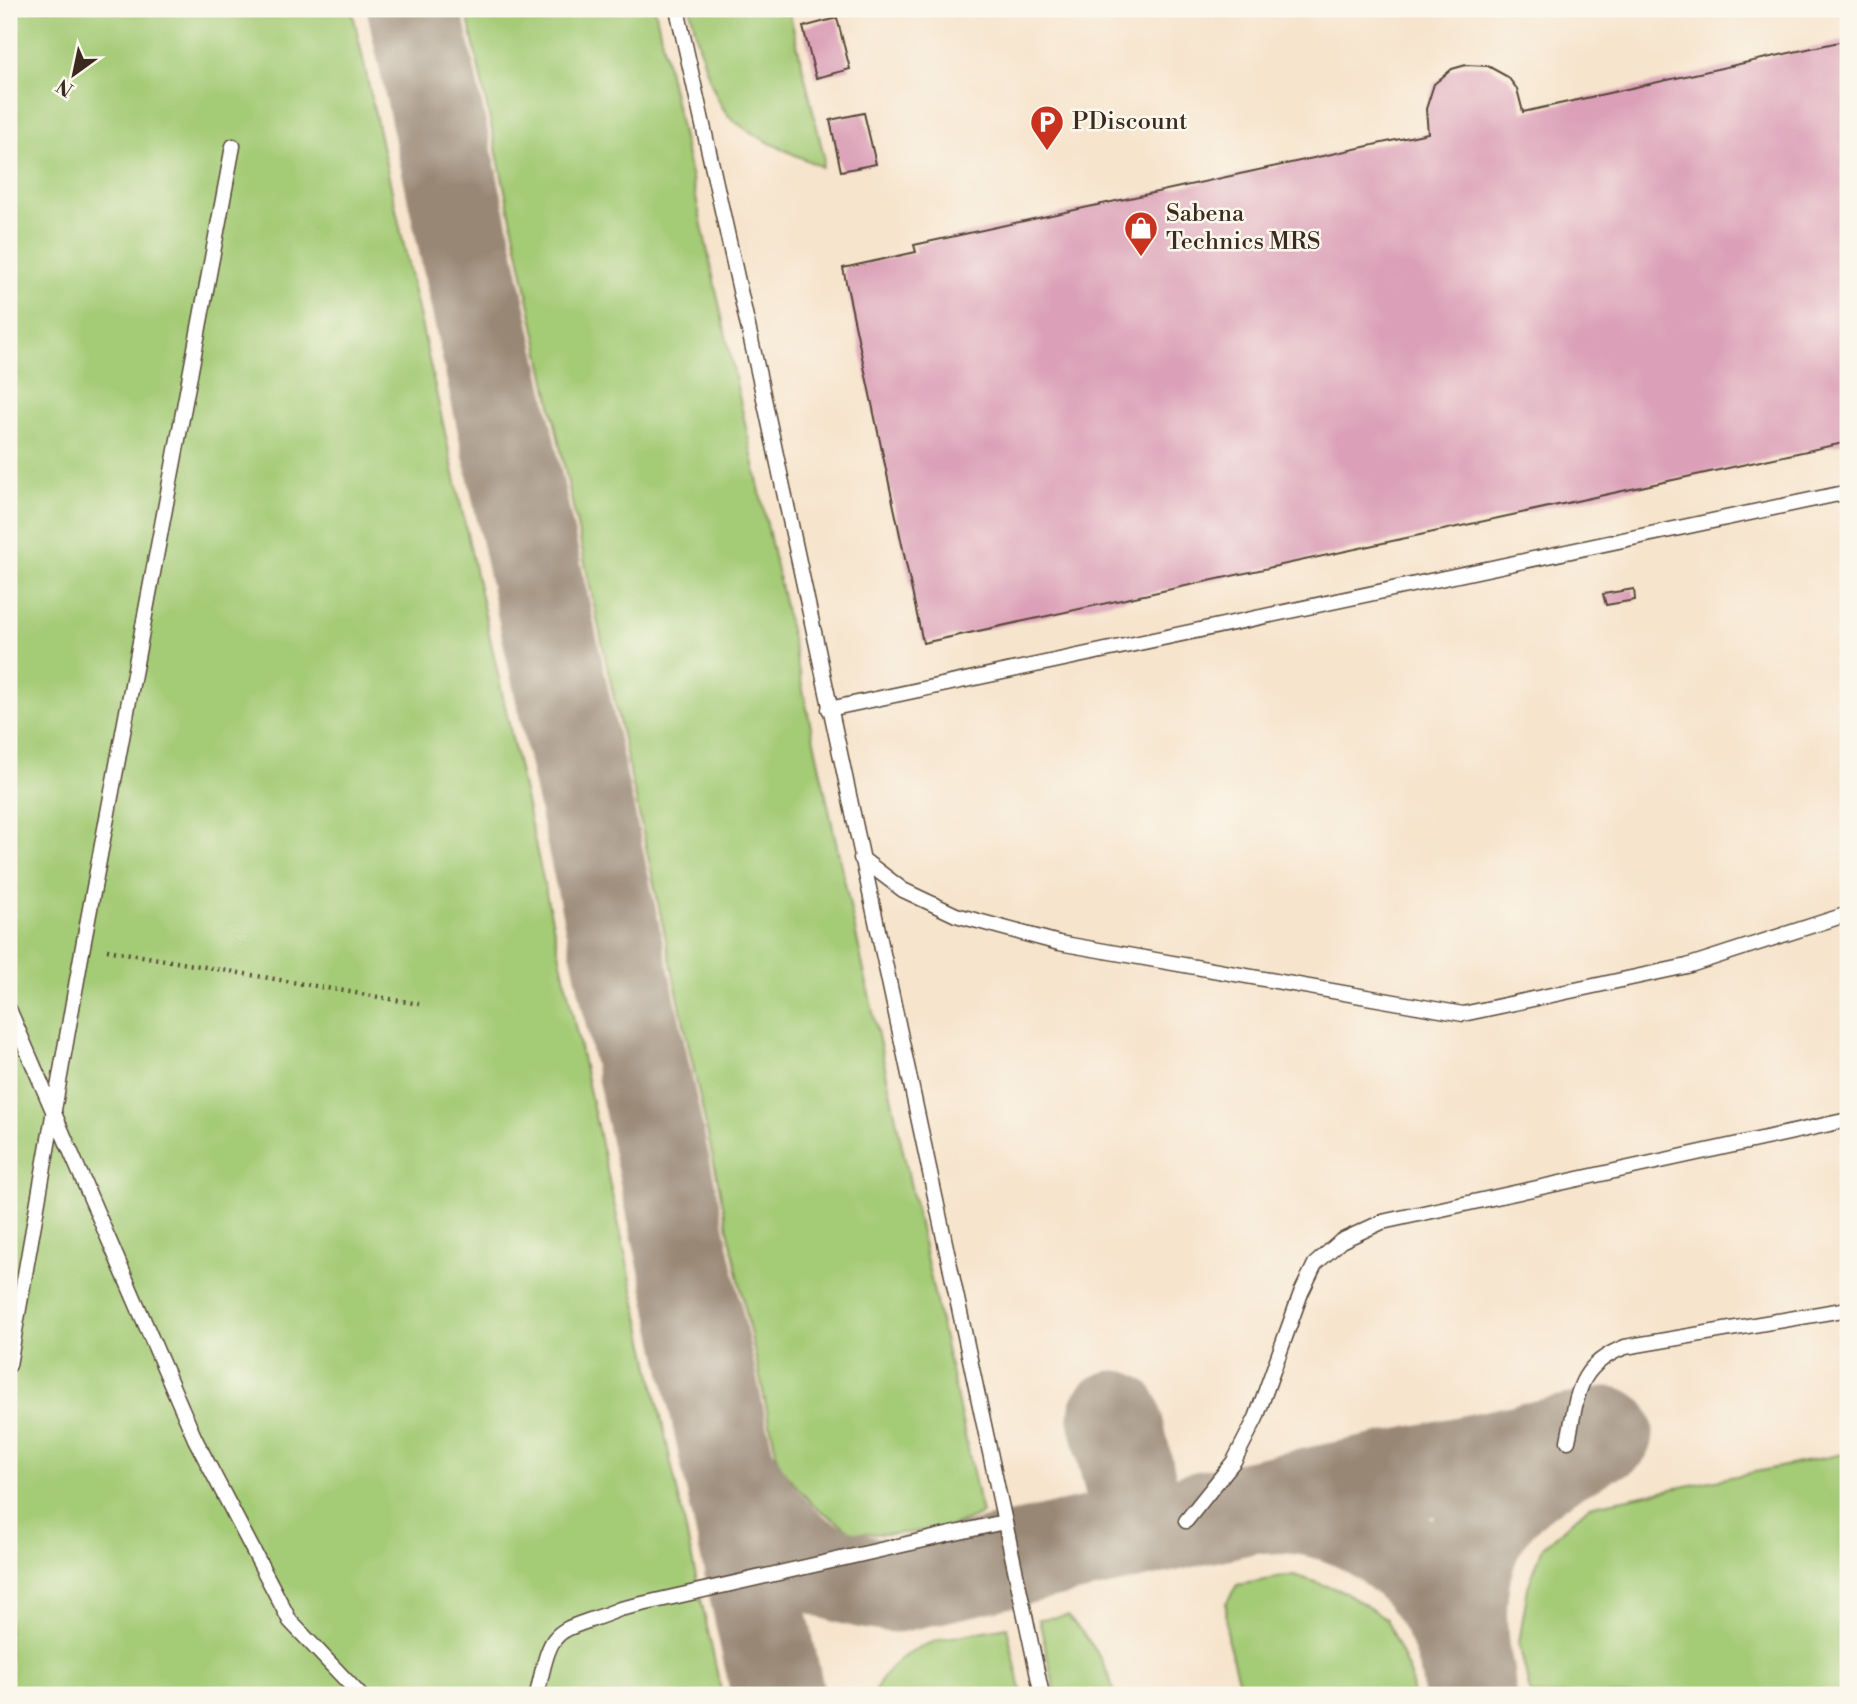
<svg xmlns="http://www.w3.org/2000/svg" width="1857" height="1704" font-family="'Libre Bodoni',serif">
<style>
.green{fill:#a4cb76;stroke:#707a4a;stroke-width:2}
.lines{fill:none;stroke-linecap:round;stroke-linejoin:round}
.taxiway{stroke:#988775;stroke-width:93}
.building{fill:#dba0b7}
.service-casing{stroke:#574638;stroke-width:17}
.path{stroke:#574638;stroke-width:4.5;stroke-dasharray:2 5;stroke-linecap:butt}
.service{stroke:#fff;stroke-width:14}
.labels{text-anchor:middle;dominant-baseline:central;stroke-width:5;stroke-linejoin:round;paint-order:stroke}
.poi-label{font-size:24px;fill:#3b2a1e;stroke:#fbf7ec;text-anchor:start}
</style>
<rect width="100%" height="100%" fill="#fbf7ec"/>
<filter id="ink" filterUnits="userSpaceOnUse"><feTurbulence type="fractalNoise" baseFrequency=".0143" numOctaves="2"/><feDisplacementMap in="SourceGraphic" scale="14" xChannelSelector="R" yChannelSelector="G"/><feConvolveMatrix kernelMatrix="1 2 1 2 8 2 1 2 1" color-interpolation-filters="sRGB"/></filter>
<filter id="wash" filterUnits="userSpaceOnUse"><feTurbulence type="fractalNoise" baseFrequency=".00686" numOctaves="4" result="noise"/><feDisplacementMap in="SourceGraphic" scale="28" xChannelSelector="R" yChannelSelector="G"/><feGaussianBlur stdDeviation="1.57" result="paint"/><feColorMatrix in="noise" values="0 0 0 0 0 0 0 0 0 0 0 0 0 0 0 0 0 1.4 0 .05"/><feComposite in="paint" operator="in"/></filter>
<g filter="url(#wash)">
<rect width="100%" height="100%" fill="#f6e4cc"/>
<g class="green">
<polygon points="9,9 352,9 722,1695 9,1695"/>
<polygon points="466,9 655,9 982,1514 945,1529 891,1534 853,1533 812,1504 779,1466"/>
<path d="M690 9H795L790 15 824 157 822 167C798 156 739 132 725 111 708 86 697 38 690 9Z"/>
<polygon points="1848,1453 1848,1695 1533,1695 1530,1692 1519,1643 1528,1587 1543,1547 1589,1506"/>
<polygon points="1294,1575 1345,1592 1386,1619 1411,1676 1412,1695 1242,1695 1227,1638 1226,1603 1237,1585"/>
<path d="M1067 1616C1093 1642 1104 1660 1115 1695H1056L1039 1619Z"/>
<path d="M1007 1627 1022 1695H873C900 1637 951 1638 1007 1627Z"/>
</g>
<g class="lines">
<g class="taxiway">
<polyline points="414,9 778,1695"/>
<polyline points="1115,1417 1141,1531"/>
<path d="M737 1480C772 1548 819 1580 895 1586L1245 1508 1607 1433"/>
<path d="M1269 1507C1353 1503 1431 1559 1458 1638 1464 1657 1470 1675 1469 1695"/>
<path d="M1463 1654C1450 1547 1486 1491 1582 1445"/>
</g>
</g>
<g id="blocks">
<g class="building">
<polygon points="837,18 850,69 816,78 803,27"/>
<polygon points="1848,40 1848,442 923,643 843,268 916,252 914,245 1428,133 1426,109 1434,84 1452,69 1466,65 1488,66 1508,77 1517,89 1523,112"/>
<polygon points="864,113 876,164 841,171 830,120"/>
<polygon points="1634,589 1635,600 1606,605 1603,594"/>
</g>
</g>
</g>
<g filter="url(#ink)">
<use href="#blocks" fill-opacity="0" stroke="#574638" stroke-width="2"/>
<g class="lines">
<g class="service-casing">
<g id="service">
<polyline points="677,9 760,380 1042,1695"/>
<polyline points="829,709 1848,492"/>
<polyline points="861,858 903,890 956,915 1059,943 1463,1014 1687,966 1848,914"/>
<polyline points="9,1009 195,1439 290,1621 360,1695"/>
<polyline points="9,1365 83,946 233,146"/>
<path d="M1568 1441C1578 1395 1576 1366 1625 1347L1848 1309"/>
<polyline points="1186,1521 1234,1461 1256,1418 1301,1293 1315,1264 1341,1241 1382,1222 1848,1120"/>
<path d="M537 1695C553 1619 554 1636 620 1609L1004 1522"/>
</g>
</g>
<polyline class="path" points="107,950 419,1004"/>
<use href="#service" class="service"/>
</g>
</g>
<defs>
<g id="parking-pin" transform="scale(1.75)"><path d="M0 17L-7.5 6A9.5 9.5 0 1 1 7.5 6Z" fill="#c8321e" stroke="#fbf7ec"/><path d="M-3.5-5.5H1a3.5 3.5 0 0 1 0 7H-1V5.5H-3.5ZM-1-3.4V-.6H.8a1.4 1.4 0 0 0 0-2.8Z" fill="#fff"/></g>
<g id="shop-pin" transform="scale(1.75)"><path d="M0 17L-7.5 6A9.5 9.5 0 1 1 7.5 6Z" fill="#c8321e" stroke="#fbf7ec"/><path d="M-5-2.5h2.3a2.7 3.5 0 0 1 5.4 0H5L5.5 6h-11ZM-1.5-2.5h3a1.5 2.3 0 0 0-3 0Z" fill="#fff"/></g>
</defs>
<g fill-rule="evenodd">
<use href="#parking-pin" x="1047" y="122"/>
<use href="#shop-pin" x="1141" y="228"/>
</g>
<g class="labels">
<g class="poi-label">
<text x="1072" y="122">PDiscount</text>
<text x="1166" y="214">Sabena<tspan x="1166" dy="28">Technics MRS</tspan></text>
</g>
</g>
<rect width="1857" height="1704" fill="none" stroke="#fbf7ec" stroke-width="35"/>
<g transform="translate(74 74) rotate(213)" stroke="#fbf7ec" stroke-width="5" paint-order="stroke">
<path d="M0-5L12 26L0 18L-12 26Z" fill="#3b2a1e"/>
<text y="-10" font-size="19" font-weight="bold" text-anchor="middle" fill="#3b2a1e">N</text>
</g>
</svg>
